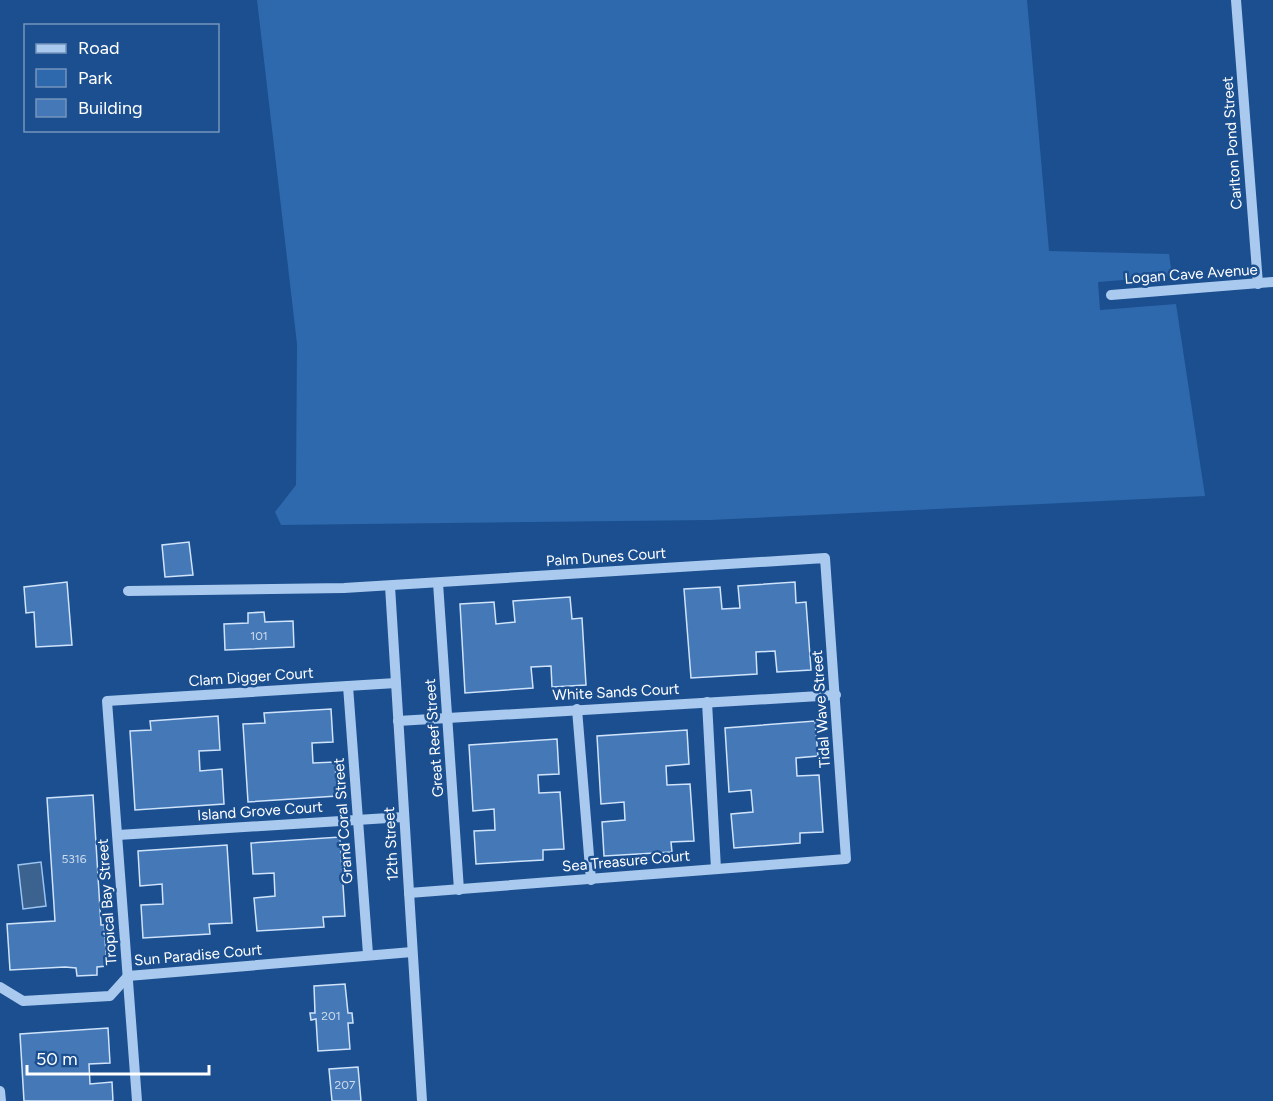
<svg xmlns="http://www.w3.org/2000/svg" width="1273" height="1101" font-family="Figtree,sans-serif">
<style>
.green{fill:#2e69ad}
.water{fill:#3c6290;stroke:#9cc4f0;stroke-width:1.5}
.building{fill:#4478b7;stroke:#cfe3fa;stroke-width:1.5}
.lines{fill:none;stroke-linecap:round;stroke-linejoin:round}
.minor{stroke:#a9c9ee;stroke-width:10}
.labels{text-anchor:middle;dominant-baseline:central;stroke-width:5;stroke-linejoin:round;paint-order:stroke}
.number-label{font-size:12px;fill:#d0dded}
.street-label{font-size:15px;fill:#fff;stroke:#1b4f8f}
</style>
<rect width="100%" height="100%" fill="#1b4f8f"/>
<polygon class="green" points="257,0 1027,0 1049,251 1169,254 1172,276 1098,282 1100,310 1176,304 1205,496 710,520 281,525 275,512 296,485 297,344"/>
<polygon class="water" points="41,862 46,906 23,909 18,865"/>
<g class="building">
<polygon points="189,542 193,575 165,577 162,545"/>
<polygon points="67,582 72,645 36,647 34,612 26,613 24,587"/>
<polygon points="795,582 796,603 806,602 811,670 777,672 775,651 756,652 757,674 691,678 684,589 720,587 722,609 740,608 738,586"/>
<polygon points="570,597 572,619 582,618 586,685 552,687 551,666 531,667 533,688 465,693 460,604 494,602 496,624 515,622 513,601"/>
<polygon points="264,612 265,622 293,621 294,647 225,650 224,624 248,623 248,613"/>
<polygon points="331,709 333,742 312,743 313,763 335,762 337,796 248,802 243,724 265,723 264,713"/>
<polygon points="218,716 220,750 199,751 200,771 222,769 224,804 135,810 130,731 151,730 150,721"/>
<polygon points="815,721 818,756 796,758 797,776 819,775 823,832 800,833 800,843 734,848 731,814 753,812 751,790 729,792 725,728"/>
<polygon points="687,730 689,764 666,766 667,785 690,784 694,841 671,842 672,852 604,856 602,822 625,820 624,802 601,804 597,736"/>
<polygon points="557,739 559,774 538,775 539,793 560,792 564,849 543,850 543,860 476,864 474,831 495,830 494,809 473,811 469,745"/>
<polygon points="93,795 101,925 104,925 107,966 97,967 97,975 77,976 76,968 65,967 10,970 7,924 55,921 47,798"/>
<polygon points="340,837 345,916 323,917 324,927 257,931 254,898 275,896 274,873 253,874 251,843"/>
<polygon points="227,845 232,923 209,924 210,934 143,938 141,905 163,904 162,884 140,886 138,851"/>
<polygon points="345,984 348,1013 352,1013 353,1023 348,1023 350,1049 318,1051 316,1019 311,1020 310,1013 315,1013 314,986"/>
<polygon points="108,1028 110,1063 89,1064 90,1084 112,1082 113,1101 24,1101 20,1034"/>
<polygon points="358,1067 361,1101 332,1101 329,1069"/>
</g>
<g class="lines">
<g class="minor">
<polyline points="1236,0 1258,284"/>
<polyline points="1111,295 1273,282"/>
<polyline points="438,583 459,890"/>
<polyline points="390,586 422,1101"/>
<polyline points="128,591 344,588 825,558 846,859 409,893"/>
<polyline points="348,686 368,954"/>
<polyline points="707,702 716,869"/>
<polyline points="577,709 591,880"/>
<polyline points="398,721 836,695"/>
<polyline points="118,835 404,817"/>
<polyline points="0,987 23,1001 110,996 128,976 412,952"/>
<polyline points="0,1091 1,1101"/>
<polyline points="137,1101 107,701 396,683"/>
</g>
</g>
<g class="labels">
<g class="number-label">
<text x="259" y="636">101</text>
<text x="74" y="859">5316</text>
<text x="331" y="1016">201</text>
<text x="345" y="1085">207</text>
</g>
<g class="street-label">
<text transform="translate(1232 143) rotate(-94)">Carlton Pond Street</text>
<text transform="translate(1191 274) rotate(-4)">Logan Cave Avenue</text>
<text transform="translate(606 557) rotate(-4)">Palm Dunes Court</text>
<text transform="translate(251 677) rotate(-4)">Clam Digger Court</text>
<text transform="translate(616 692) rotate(-3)">White Sands Court</text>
<text transform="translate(821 709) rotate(-94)">Tidal Wave Street</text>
<text transform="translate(434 738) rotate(-94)">Great Reef Street</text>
<text transform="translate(260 811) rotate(-4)">Island Grove Court</text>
<text transform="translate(343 821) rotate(-94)">Grand Coral Street</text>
<text transform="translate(391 844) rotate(-93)">12th Street</text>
<text transform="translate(626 861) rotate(-5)">Sea Treasure Court</text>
<text transform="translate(107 902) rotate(-94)">Tropical Bay Street</text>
<text transform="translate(198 955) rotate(-5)">Sun Paradise Court</text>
</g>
</g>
<rect x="24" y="24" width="195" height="108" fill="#1b4f8f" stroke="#7695bc" stroke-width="1.5"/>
<rect x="36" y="44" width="30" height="9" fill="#a9c9ee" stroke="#7695bc" stroke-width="1.5"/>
<text x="78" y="54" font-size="18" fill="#ffffff">Road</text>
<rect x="36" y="69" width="30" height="18" fill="#2e69ad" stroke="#7695bc" stroke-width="1.5"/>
<text x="78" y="84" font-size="18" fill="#ffffff">Park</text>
<rect x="36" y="99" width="30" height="18" fill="#4478b7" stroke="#7695bc" stroke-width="1.5"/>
<text x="78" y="114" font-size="18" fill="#ffffff">Building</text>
<path d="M27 1065v9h182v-9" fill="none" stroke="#ffffff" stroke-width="3"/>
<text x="36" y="1065" font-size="18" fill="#ffffff" stroke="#1b4f8f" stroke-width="4.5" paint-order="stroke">50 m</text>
</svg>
